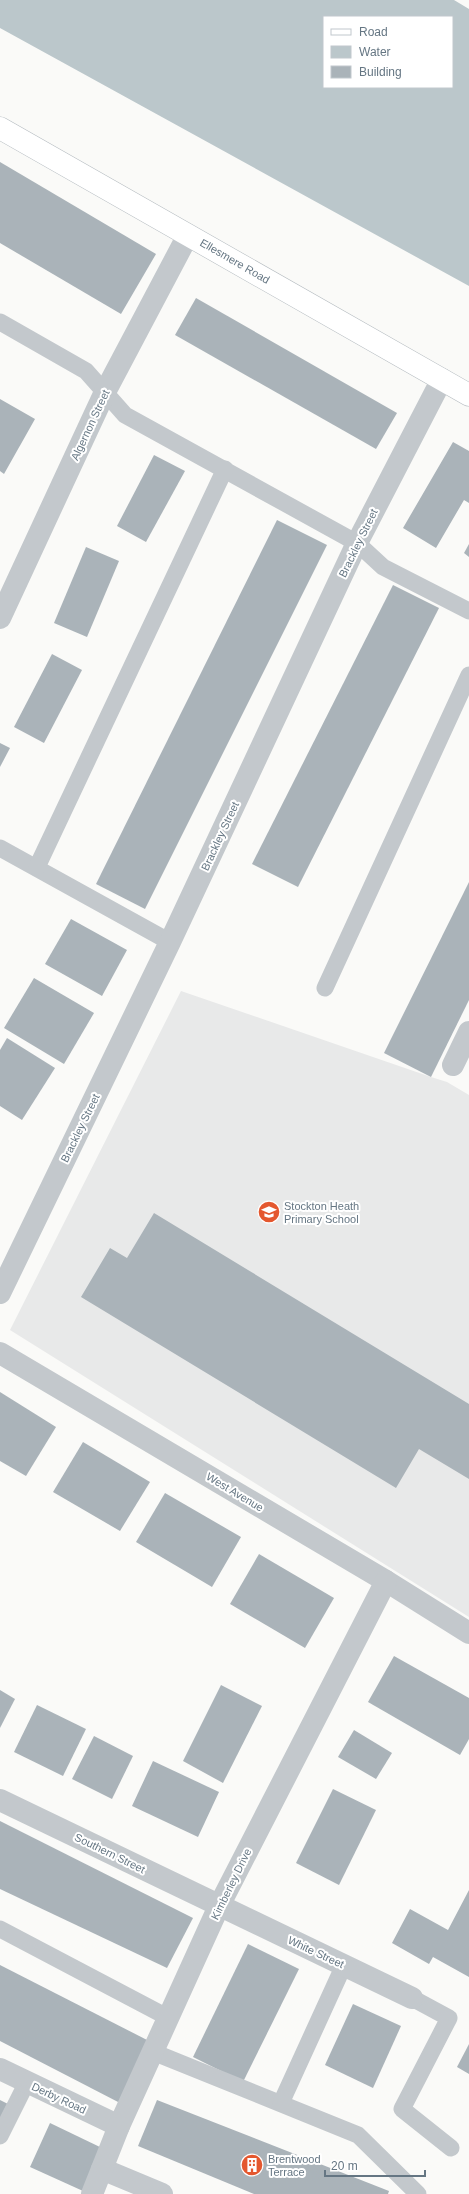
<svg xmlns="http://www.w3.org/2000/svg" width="469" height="2194" font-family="Helvetica,sans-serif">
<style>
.built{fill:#e8e9e9}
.water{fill:#bbc7cb;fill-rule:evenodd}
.building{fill:#aab3b9}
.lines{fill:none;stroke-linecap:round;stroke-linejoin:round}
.secondary-casing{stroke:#b3babf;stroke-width:23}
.service{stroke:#c3c8cc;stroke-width:17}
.minor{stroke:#c3c8cc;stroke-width:22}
.secondary{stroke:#fff;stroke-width:22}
.labels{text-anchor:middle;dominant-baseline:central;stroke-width:4;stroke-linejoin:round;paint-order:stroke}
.street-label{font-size:11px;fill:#657683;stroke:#fff}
.poi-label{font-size:11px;fill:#657683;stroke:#fff;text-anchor:start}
</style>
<rect width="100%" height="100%" fill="#fafaf8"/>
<polygon class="built" points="181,991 431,1077 447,1082 469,1095 469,1617 10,1330"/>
<path class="water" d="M0 0H454L469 9V286L0 28ZM324 17H452V87H324Z"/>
<g class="building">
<polygon points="0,162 156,254 121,314 0,243"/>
<polygon points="196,298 397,413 376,449 175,335"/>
<polygon points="0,399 35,419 4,474 0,471"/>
<polygon points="453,442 469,451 469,503 464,500 436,548 403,528"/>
<polygon points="154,455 185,471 146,542 117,526"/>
<polygon points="277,520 327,545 145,909 96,884"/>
<polygon points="469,544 469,557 464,553"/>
<polygon points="86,547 119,561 87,637 54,623"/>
<polygon points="393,585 439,608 298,887 252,864"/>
<polygon points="52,654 82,670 44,743 14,727"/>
<polygon points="0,743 10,748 0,767"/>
<polygon points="469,882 469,1000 431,1077 384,1053"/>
<polygon points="71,919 127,950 102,996 45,964"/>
<polygon points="34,978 94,1013 64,1064 4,1028"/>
<polygon points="7,1038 55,1068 22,1120 0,1106 0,1050"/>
<polygon points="154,1213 469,1404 469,1479 419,1449 396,1488 81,1297 110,1248 127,1258"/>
<polygon points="0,1392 56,1427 26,1476 0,1461"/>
<polygon points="83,1442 150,1482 120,1531 53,1492"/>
<polygon points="165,1493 241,1537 212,1587 136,1542"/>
<polygon points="259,1554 334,1598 305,1648 230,1604"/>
<polygon points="394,1656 469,1698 469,1739 460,1755 368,1702"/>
<polygon points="221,1685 262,1706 223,1783 183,1761"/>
<polygon points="0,1690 15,1699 0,1728"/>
<polygon points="37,1705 86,1729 63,1776 14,1752"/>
<polygon points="354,1730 392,1753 376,1779 338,1757"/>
<polygon points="94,1736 133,1756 112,1799 72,1779"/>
<polygon points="153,1761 219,1792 198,1837 132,1806"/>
<polygon points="333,1789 376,1810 339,1885 296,1863"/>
<polygon points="0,1821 193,1918 167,1968 0,1889"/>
<polygon points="469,1890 469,1977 433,1957 429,1964 392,1943 410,1909 448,1930"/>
<polygon points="248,1944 299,1969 243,2082 193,2057"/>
<polygon points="0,1965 151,2042 120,2103 0,2041"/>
<polygon points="353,2004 401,2026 373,2088 325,2065"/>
<polygon points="469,2044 469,2074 457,2067"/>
<polygon points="0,2100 8,2104 0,2119"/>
<polygon points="157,2100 389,2191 388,2194 254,2194 138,2146"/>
<polygon points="50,2123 102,2148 83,2191 30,2167"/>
</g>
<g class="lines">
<g class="secondary-casing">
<polyline id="secondary" points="0,128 469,395"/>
</g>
<g class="service">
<polyline points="0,322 86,371 125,415 357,543 383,567 469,611"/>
<polyline points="0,848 170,942"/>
<polyline points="37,867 225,469"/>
<polyline points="325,988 469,675"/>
<polyline points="0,1929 169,2018"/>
<polyline points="412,1998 449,2018 402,2109 451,2148"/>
<polyline points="153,2052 358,2135 418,2194"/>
<polyline points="281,2103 344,1965"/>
<polyline points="0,2136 27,2082"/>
</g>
<g class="minor">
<polyline points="0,618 105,392 188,235"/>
<polyline points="453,1065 469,1032"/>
<polyline points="0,1293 170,942 357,543 442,379"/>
<polyline points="0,1353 386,1581 469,1633"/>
<polyline points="0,1800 412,1998"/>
<polyline points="0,2069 119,2126"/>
<polyline points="102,2169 162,2194"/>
<polyline points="92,2194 119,2126 219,1906 386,1581"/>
</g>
<use href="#secondary" class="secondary"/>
</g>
<defs>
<g id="school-disc" transform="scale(1.15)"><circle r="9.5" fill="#e4572e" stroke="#fff"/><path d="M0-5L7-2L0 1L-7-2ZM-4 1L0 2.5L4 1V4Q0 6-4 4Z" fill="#fff"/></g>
<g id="building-disc" transform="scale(1.15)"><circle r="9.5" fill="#e4572e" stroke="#fff"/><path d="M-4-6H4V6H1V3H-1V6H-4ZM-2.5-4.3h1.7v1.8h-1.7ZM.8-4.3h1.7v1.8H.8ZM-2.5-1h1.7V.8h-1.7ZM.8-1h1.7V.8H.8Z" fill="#fff"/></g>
</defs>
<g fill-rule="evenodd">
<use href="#school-disc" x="269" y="1212"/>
<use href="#building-disc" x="252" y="2165"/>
</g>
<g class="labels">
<g class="street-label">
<text transform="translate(235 261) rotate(30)">Ellesmere Road</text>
<text transform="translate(90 425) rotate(-65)">Algernon Street</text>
<text transform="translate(358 543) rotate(-64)">Brackley Street</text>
<text transform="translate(220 836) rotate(-65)">Brackley Street</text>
<text transform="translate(80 1128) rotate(-64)">Brackley Street</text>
<text transform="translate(235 1492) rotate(31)">West Avenue</text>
<text transform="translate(110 1853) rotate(26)">Southern Street</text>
<text transform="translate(231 1884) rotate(-64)">Kimberley Drive</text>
<text transform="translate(316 1952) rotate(25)">White Street</text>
<text transform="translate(59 2098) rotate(25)">Derby Road</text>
</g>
<g class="poi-label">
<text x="284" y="1206">Stockton Heath<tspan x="284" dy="13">Primary School</tspan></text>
<text x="268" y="2159">Brentwood<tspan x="268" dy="13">Terrace</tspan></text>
</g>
</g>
<rect x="323" y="16" width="130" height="72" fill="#ffffff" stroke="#c1c8cd"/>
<rect x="331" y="29" width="20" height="6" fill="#ffffff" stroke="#c1c8cd"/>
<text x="359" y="36" font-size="12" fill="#657683">Road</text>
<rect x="331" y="46" width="20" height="12" fill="#bbc7cb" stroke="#c1c8cd"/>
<text x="359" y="56" font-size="12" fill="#657683">Water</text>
<rect x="331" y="66" width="20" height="12" fill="#aab3b9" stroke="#c1c8cd"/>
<text x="359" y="76" font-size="12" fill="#657683">Building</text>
<path d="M325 2170v6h100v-6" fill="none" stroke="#657683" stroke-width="2"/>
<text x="331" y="2170" font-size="12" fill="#657683" stroke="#ffffff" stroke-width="3" paint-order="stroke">20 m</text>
</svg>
